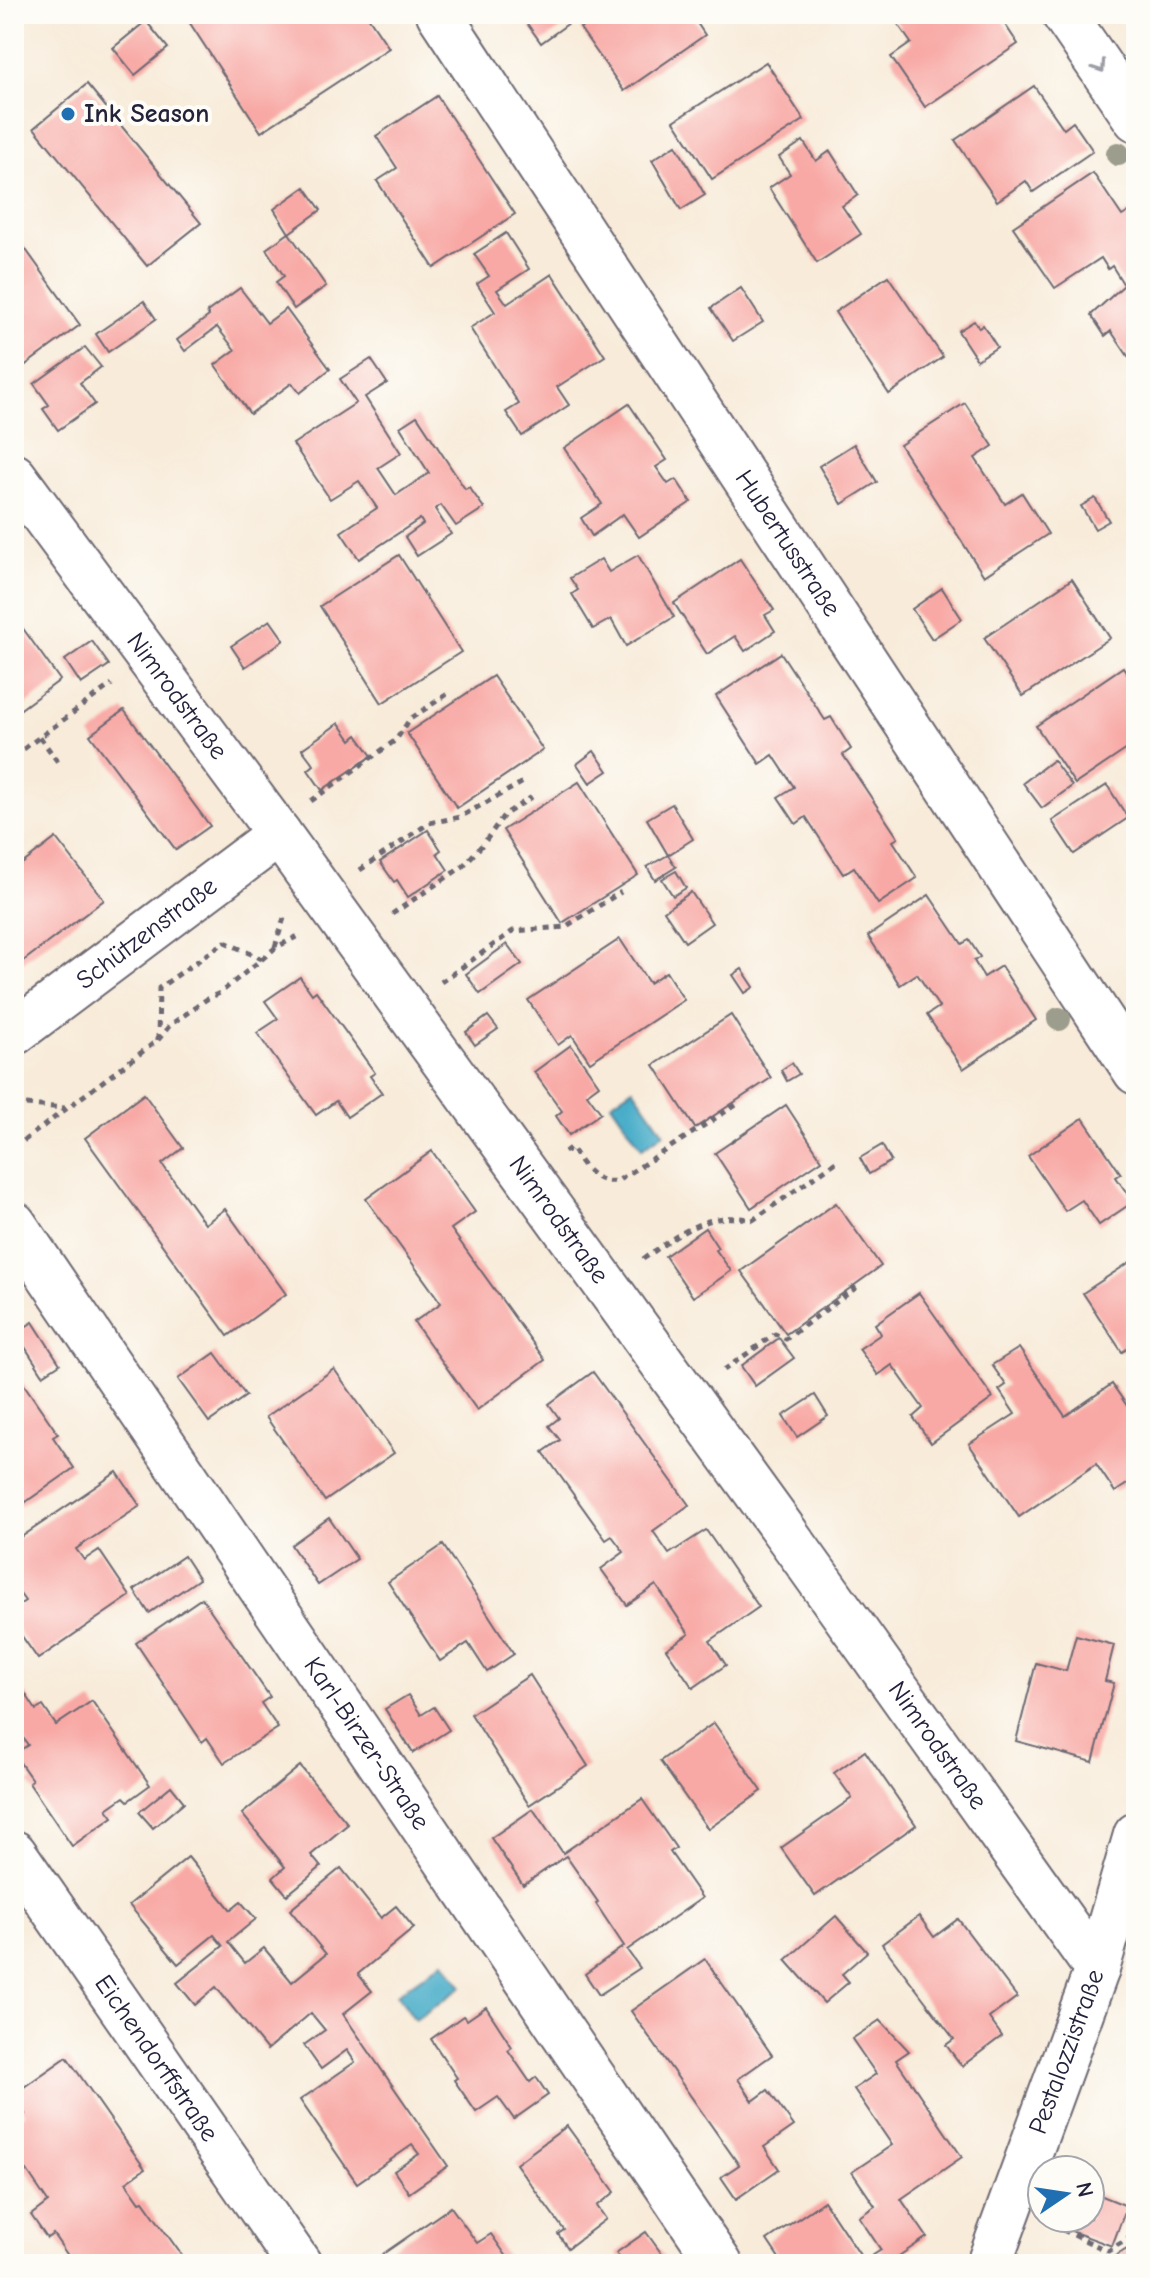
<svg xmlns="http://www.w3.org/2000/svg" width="1150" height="2278" font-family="'Comic Neue',sans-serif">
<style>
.water{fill:#4aadc9;stroke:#366882;stroke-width:2}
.building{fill:#f8a9a5}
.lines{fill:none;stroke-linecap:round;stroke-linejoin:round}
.minor-casing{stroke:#6d6872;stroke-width:48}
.path{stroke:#6d6872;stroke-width:5;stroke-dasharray:6 6;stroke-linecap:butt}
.minor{stroke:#fff;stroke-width:44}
.tree{fill:#9d9d8d}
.oneway{stroke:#9c9ca7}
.poi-dot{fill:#1f6fb2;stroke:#fdfcf7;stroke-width:3}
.labels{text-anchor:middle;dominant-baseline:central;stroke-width:8;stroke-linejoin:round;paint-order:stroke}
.poi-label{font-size:26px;font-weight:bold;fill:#22223b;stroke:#fdfcf7;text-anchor:start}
.street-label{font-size:26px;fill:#22223b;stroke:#fdfcf7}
</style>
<rect width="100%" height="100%" fill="#fdfcf7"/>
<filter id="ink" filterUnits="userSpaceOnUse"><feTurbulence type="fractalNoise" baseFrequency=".0125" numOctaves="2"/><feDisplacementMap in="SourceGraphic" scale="16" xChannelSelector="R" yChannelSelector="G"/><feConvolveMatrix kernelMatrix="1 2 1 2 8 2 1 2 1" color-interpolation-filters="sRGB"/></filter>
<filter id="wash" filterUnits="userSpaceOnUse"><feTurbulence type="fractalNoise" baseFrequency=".006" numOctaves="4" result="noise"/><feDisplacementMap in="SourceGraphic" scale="32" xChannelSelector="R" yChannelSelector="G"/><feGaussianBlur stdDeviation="1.8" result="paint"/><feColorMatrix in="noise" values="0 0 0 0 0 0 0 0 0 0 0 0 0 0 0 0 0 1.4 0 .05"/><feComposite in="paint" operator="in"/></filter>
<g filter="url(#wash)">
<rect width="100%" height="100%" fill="#f8ebd9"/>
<g class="water">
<polygon points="633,1088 664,1133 642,1148 611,1103"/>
<polygon points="444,1961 462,1987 415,2020 397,1994"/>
</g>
<g id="blocks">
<g class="building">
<polygon points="184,14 366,14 389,48 261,132"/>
<polygon points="537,14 574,14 576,18 541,43 526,22"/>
<polygon points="600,14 691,14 705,35 624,91 580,28"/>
<polygon points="891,14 998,14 1018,44 925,107 891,57 911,43"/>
<polygon points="146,21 168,48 135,75 113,48"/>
<polygon points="766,62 804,120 712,179 674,121"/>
<polygon points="87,84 201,223 147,266 34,128"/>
<polygon points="1034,86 1064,129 1073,122 1093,151 1033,192 1026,181 997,201 955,140"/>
<polygon points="437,96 515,214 434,268 377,181 397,168 376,136"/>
<polygon points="803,141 816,161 830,151 858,195 842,206 861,234 817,263 769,188 790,174 779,157"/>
<polygon points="676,145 705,195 681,210 652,160"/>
<polygon points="1093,173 1122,216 1132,210 1136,216 1136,368 1111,331 1105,336 1091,315 1124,285 1112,266 1108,269 1101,258 1055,288 1013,227"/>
<polygon points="305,187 321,210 289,233 274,209"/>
<polygon points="14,233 80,325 20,369 14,361"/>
<polygon points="289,233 326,286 294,309 276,282 284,276 266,249"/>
<polygon points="506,233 529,269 497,290 507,304 552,274 605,356 557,387 569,405 522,436 506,412 519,404 470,328 495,312 477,284 489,276 474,254"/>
<polygon points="888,276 943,357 889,394 835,312"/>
<polygon points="240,288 267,323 286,309 330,369 300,393 292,383 250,414 215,365 235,350 217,327 185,351 177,340 209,316 207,312"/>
<polygon points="741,288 763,322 733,341 711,308"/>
<polygon points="144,301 156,319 108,352 96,334"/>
<polygon points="974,321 979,328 983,325 997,347 977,360 958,331"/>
<polygon points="85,347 101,367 80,383 95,404 58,430 43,409 49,405 34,384"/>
<polygon points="371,359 387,383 365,397 401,453 378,468 396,495 429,473 400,427 417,416 465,489 469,487 484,508 456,526 441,505 435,509 451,534 417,556 405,537 423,524 420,519 359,559 341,532 377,508 359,481 330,499 293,444 356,403 340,379"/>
<polygon points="965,403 993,446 975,458 1005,504 1022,493 1048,534 984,576 900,445"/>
<polygon points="629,404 667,460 656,467 668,484 676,479 691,502 639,537 623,514 592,536 581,518 602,504 564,448"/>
<polygon points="854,444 877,482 842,504 819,466"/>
<polygon points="1095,498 1109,521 1095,529 1081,506"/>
<polygon points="399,555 461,652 382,703 320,606"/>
<polygon points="638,555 674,617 626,646 611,619 593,629 572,594 578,590 570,578 601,559 609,572"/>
<polygon points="740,559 774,610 765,615 775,631 745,651 735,636 707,654 674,603"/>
<polygon points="1072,579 1110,638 1023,696 984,638"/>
<polygon points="942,588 962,619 932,639 912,609"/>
<polygon points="14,616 60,680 14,714"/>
<polygon points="270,620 284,640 245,667 231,646"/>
<polygon points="92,641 109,665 81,684 65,660"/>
<polygon points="781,653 825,720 831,717 851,749 843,755 898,838 893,841 917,878 878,904 854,867 843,874 806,817 796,824 778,797 794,787 773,755 760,764 716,696"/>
<polygon points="1123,667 1136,686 1136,743 1075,784 1036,726"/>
<polygon points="493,676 543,750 457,808 407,733"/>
<polygon points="124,710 210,826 176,850 90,735"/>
<polygon points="339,723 351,740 357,735 372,756 322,790 308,770 314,765 302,749"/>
<polygon points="594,751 608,771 590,783 577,764"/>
<polygon points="1053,760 1072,786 1042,808 1023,783"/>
<polygon points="579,782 638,875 562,923 503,830"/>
<polygon points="1107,785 1128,818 1074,854 1052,821"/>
<polygon points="672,804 693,839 668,855 647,819"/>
<polygon points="428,830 441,850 437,853 448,870 408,897 397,880 394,882 380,862"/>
<polygon points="56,838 104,900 14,968 14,870"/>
<polygon points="668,855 676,867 655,880 647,867"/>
<polygon points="676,871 686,888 673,896 662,879"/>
<polygon points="691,892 712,923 685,942 664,911"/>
<polygon points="929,895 962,944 969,940 980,957 974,961 984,977 1001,966 1036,1020 963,1069 927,1015 939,1007 917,974 900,985 868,936"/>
<polygon points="620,939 649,983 666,972 684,1000 590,1062 572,1035 558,1045 528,1000"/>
<polygon points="507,944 522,964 480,994 466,974"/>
<polygon points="742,969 754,987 745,993 733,975"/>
<polygon points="300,977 312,994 316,991 375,1073 370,1076 382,1093 347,1117 336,1101 316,1115 257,1033 278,1019 265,1001"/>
<polygon points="731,1015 771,1078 695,1128 654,1065"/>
<polygon points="488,1016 498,1029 475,1045 466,1032"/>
<polygon points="571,1045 599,1085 587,1094 601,1113 569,1135 556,1116 562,1111 534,1072"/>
<polygon points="792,1063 799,1074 787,1081 781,1070"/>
<polygon points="144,1094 183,1148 162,1164 205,1224 225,1209 286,1294 228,1336 85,1138"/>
<polygon points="786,1105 822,1160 751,1208 715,1153"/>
<polygon points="1083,1118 1121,1174 1116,1177 1133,1202 1099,1225 1082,1200 1065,1211 1028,1156"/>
<polygon points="882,1145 891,1161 869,1174 860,1158"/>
<polygon points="432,1151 475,1212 451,1229 545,1360 477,1410 414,1322 441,1303 366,1199"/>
<polygon points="836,1203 881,1266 786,1334 741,1271"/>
<polygon points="705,1228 718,1248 716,1250 731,1271 693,1297 665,1256"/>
<polygon points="1136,1258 1136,1343 1122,1352 1083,1293"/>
<polygon points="919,1293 993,1398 931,1443 913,1417 923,1408 892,1365 878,1375 859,1349 881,1334 875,1324"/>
<polygon points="33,1322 60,1364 43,1375 16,1333"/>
<polygon points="779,1338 794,1358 755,1386 741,1366"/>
<polygon points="1019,1348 1065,1416 1112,1384 1136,1419 1136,1478 1115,1492 1096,1464 1019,1517 969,1444 1015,1414 999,1390 1006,1385 992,1365"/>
<polygon points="215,1353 246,1396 209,1422 178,1379"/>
<polygon points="334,1369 394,1453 325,1501 266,1417"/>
<polygon points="14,1370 58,1434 53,1437 74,1468 20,1506 14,1497"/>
<polygon points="593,1372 689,1505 653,1531 669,1554 706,1530 759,1607 710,1641 726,1665 693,1688 666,1649 689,1634 656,1585 627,1605 601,1569 624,1552 612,1536 606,1540 543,1452 560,1440 549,1426 559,1418 549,1404"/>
<polygon points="815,1395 828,1416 797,1437 783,1416"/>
<polygon points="117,1472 140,1506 76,1549 84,1560 99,1550 130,1596 38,1659 14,1625 14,1608 25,1601 14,1586 14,1542"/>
<polygon points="329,1518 357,1559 318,1585 291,1545"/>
<polygon points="443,1545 514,1654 487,1672 468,1643 440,1661 388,1582"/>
<polygon points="184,1556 199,1579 149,1613 134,1590"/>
<polygon points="202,1598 270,1697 261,1703 278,1728 224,1763 207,1738 202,1742 136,1643"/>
<polygon points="1076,1635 1114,1645 1105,1681 1114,1683 1093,1762 1016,1741 1036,1663 1066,1671"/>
<polygon points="530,1675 588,1766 529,1805 471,1714"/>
<polygon points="25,1693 36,1710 43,1706 56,1725 92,1701 150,1785 128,1801 124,1797 107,1809 113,1817 72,1846 29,1783 32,1780 14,1754 28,1745 14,1725 14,1701"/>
<polygon points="408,1695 421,1715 434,1707 449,1730 413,1753 385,1709"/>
<polygon points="714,1723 762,1791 708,1829 660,1761"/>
<polygon points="865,1751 916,1825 815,1896 781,1848 852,1798 834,1773"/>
<polygon points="300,1766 348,1824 311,1855 321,1867 287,1895 273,1878 285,1867 242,1814"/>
<polygon points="171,1786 184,1802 153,1828 139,1812"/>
<polygon points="642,1799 676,1848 670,1852 702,1898 627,1950 640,1968 599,1995 585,1974 624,1946 596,1904 598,1902 566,1856 523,1885 491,1838 533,1809 563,1853"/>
<polygon points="188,1857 231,1910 241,1902 256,1919 228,1942 245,1963 264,1948 292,1982 326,1954 290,1910 341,1868 381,1918 396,1906 414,1928 358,1974 372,1991 343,2014 448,2166 409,2193 394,2171 419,2154 412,2145 357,2183 300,2100 355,2062 347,2050 321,2069 304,2045 325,2030 311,2013 267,2050 216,1987 195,2005 177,1983 223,1946 214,1935 178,1964 129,1905"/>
<polygon points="836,1916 867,1952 842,1974 849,1982 824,2003 786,1960"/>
<polygon points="919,1916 934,1937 958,1919 1017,1997 989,2018 1002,2036 962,2066 946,2045 954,2039 882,1944"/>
<polygon points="705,1959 772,2055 738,2079 753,2101 768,2090 794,2126 764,2147 779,2169 736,2199 721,2177 739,2165 631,2011"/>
<polygon points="486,2007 512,2047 508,2050 530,2082 536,2077 548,2095 514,2119 498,2097 476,2112 454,2080 457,2078 431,2039 463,2016 467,2020"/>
<polygon points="880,2020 909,2051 896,2060 962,2157 901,2199 927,2237 890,2262 891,2264 783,2264 767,2240 824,2201 864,2261 881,2250 859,2217 875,2206 852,2172 892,2145 854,2089 876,2074 852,2039"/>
<polygon points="67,2057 145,2169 126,2182 140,2202 143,2201 188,2264 66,2264 71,2260 53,2234 47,2238 31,2215 48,2202 14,2152 14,2122 25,2114 14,2098 14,2094"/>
<polygon points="567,2126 615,2192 597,2206 606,2219 568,2248 558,2234 564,2230 516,2164"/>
<polygon points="1090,2191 1127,2206 1112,2246 1071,2231 1075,2218 1090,2218"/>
<polygon points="451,2207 477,2243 491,2234 512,2264 381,2264 377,2258"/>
<polygon points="646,2232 669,2264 624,2264 616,2253"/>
<polygon points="1132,2246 1136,2252 1136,2264 1102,2264"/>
</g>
</g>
</g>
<g filter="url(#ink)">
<use href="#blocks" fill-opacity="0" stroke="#6d6872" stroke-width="2"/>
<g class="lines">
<g class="minor-casing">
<g id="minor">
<path id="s1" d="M439 14 1136 1072"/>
<polyline points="1064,14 1136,119"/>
<path id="s2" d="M14 476 279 834 798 1550 1097 1969"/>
<path id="s3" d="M14 1033 279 834"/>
<path id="s4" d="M14 1224 720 2264"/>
<path id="s5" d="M14 1853 299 2264"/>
<path id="s6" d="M989 2264 1097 1969 1136 1835"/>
</g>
</g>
<g class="path">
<polyline points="40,737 60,765"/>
<polyline points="14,756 112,684"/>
<polyline points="311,801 396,740 410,719 449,693"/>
<polyline points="360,870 429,823 460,817 525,781"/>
<polyline points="392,914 462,867 484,843 504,815 532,797"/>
<polyline points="275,947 284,918"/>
<polyline points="262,959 275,948 298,936"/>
<polyline points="441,982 513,931 565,927 621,892"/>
<polyline points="14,1104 65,1108"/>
<polyline points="14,1148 158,1040 170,1025 207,999 220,993 262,959 225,942 159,988 158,1040"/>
<path d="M565 1152 571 1147C582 1165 596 1187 619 1180L736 1105"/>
<path d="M643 1259C680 1234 706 1210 753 1220L836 1162"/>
<polyline points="724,1370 775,1334 786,1339 861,1284"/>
<polyline points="1052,2225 1108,2251 1136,2234"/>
</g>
<use href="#minor" class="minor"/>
</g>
<g class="tree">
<circle cx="1118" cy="154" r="12"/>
<circle cx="1059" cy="1019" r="12"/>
</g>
<defs><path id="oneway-chevron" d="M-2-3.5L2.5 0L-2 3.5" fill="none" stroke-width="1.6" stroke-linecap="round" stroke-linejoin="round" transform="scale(2)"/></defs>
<use class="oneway" href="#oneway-chevron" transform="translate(1100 67) rotate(56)"/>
</g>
<circle class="poi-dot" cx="68" cy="114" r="8"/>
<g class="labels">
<g class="poi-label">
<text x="84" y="114">Ink Season</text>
</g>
<g class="street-label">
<text stroke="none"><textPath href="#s1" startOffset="634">Hubertusstraße</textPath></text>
<text stroke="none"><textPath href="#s2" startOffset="274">Nimrodstraße</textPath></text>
<text stroke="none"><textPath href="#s3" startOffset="166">Schützenstraße</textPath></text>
<text stroke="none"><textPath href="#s2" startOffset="922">Nimrodstraße</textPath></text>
<text stroke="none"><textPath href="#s4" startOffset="628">Karl-Birzer-Straße</textPath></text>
<text stroke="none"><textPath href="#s2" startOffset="1570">Nimrodstraße</textPath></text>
<text stroke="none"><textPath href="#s6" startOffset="226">Pestalozzistraße</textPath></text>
<text stroke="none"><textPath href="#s5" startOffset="250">Eichendorffstraße</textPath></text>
</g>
</g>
<rect width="1150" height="2278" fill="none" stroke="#fdfcf7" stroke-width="48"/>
<g transform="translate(1066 2194) rotate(77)"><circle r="38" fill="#fdfcf7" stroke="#a5a5ac" stroke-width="2"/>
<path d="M0-6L14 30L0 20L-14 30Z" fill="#1f6fb2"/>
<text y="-12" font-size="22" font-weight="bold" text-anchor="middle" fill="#22223b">N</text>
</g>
</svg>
